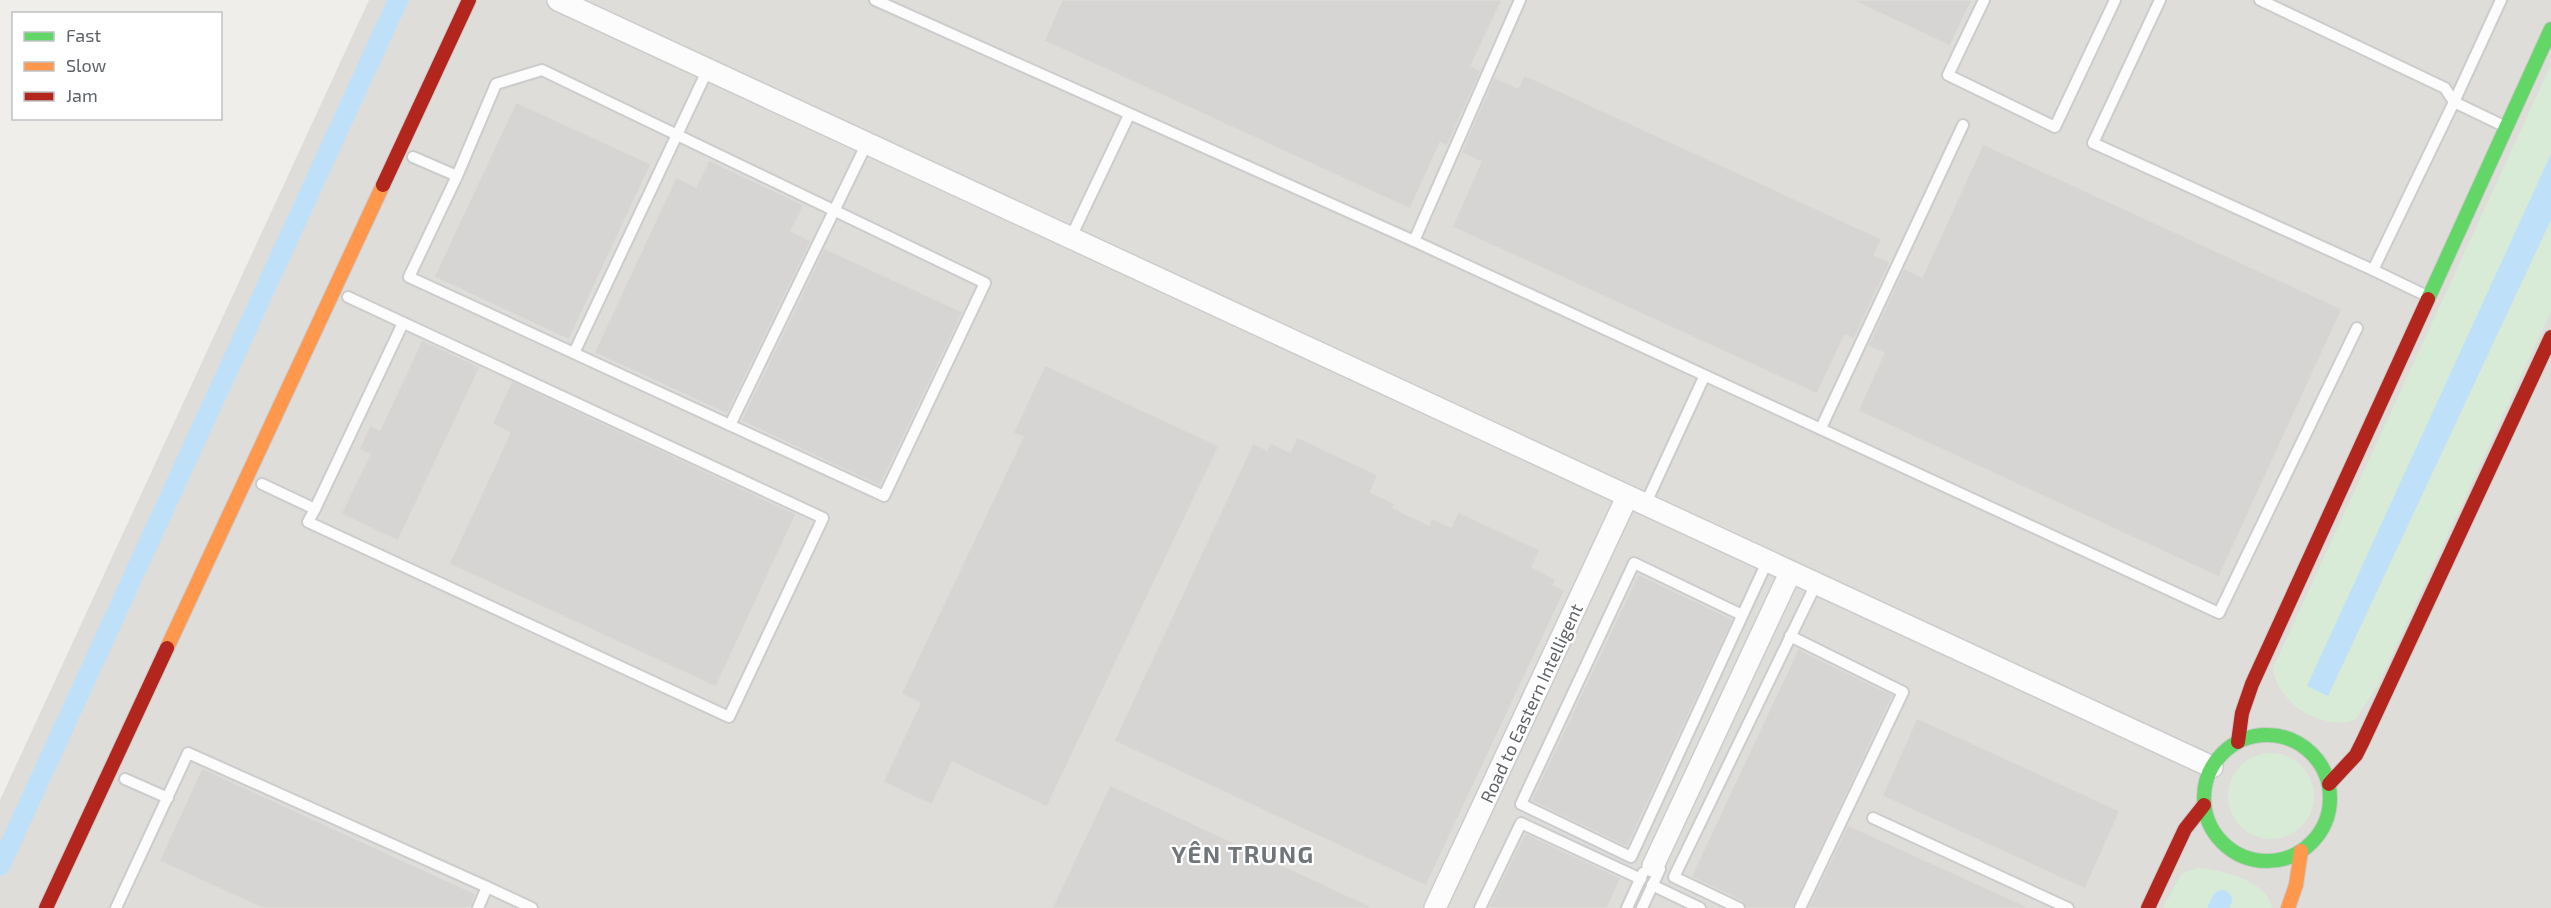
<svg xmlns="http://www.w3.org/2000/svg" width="2551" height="908" font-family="'Exo 2',sans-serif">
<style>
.industrial{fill:#dfddda}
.green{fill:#d8ebd6}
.water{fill:#bfe0f9}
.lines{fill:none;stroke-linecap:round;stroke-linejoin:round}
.canal{stroke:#bfe0f9;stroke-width:20}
.building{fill:#d6d5d3;stroke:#deddd9;stroke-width:1.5}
.lane-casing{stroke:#cbcccc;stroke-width:14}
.street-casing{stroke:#cbcccc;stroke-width:24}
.fast-casing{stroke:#cacacb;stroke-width:16}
.slow-casing{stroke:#cacacb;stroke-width:16}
.jam-casing{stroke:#cacacb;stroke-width:16}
.lane{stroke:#fdfcfc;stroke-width:10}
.street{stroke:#fdfcfc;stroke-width:21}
.fast{stroke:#63d668;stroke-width:14}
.slow{stroke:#ff974d;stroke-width:14}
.jam{stroke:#b3261e;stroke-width:14}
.labels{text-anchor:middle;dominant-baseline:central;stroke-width:4.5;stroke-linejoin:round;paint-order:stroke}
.street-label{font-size:18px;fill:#5f6368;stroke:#fff}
.district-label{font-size:24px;font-weight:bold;letter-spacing:1.5px;fill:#70757a;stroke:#fff}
</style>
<rect width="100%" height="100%" fill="#efeeea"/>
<polygon class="industrial" points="369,0 2551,0 2551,908 0,908 0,800"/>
<g class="green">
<path d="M2551 65V311L2378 685 2355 720C2322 731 2277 703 2273 668Z"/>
<circle cx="2271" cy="796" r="43"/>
<path d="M2200 868C2224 871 2267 881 2272 908H2163L2182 873Z"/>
</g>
<polygon class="water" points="2551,154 2551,220 2328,696 2307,686"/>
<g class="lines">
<g class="canal">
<polyline points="0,866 398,0"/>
<polyline points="2218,908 2222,900"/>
</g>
</g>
<g class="building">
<polygon points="1062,0 1502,0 1471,66 1481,71 1447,146 1440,143 1410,209 1044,41"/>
<polygon points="1852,0 1972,0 1950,46"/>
<polygon points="1524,75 1882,239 1874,255 1890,262 1854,339 1845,335 1817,394 1452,227 1481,162 1461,153 1494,77 1518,88"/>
<polygon points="516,102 651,164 569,340 434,277"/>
<polygon points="1983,144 2342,309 2219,577 1858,411 1884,353 1868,346 1904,268 1922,277"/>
<polygon points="709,160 804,205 791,231 811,241 727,414 594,353 676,177 696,187"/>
<polygon points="824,248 963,312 880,486 741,421"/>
<polygon points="422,340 480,367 398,541 341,514 370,454 359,449 370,426 380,430"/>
<polygon points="1045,365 1219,446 1047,807 952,762 932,805 883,782 920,703 901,694 1023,437 1013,433"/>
<polygon points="512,381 796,514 716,687 449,564 510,433 492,424"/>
<polygon points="1297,437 1378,475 1370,492 1395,504 1393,508 1429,525 1432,518 1451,527 1458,512 1540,550 1532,567 1556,579 1553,585 1565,590 1426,886 1114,741 1253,443 1267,450 1271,443 1290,452"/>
<polygon points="1638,574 1733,619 1627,847 1531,801"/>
<polygon points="1798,649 1893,695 1793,908 1746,908 1742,901 1691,877"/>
<polygon points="1917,718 2120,811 2085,889 1882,796"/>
<polygon points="202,768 476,894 470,908 262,908 159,861"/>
<polygon points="1110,785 1374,908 1052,908"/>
<polygon points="1526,815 1624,862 1624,863 1526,817"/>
<polygon points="1848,825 2030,908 1808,908"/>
<polygon points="1525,833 1621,878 1607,908 1488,908"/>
</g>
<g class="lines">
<g class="lane-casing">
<g id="lane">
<polyline points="875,0 1414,241 2219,613 2357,328"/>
<polyline points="1984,0 1948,75 2055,127 2115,0"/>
<polyline points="2160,0 2093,143 2373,270"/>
<polyline points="2260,0 2445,88 2454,102"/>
<polyline points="2454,102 2501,0"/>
<polyline points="413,157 457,176 409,277 884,496 985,283 542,70 496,84 457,176"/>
<polyline points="1071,237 1129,115"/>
<polyline points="1414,241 1520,0"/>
<polyline points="2429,297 2373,270 2454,102 2506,127"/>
<polyline points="574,353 708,69"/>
<polyline points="730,425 867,143"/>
<polyline points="1821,428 1963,125"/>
<polyline points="262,484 315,509 308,522 729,717 823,518 348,297"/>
<polyline points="1645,505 1704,377"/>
<polyline points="315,509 403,323"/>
<polyline points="1742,615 1634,563 1521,804 1631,857 1767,562"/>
<polyline points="1790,636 1903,692 1800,908"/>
<polyline points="125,779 168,798"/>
<polyline points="1873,818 2068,908"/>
<polyline points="1652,885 1700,908"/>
<polyline points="487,887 532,908"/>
<polyline points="116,908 188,753 487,887 478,908"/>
<polyline points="1480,908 1521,823 1641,879"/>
<polyline points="1627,908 1643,873"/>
<polyline points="1642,908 1660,869 1655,867"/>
<polyline points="1739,908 1674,877 1816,584"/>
</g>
</g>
<g class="street-casing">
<g id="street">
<polyline points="558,0 2212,767"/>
<polyline points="1653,866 1790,573"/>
<polyline points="1435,908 1627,497"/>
</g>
</g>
<g class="fast-casing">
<g id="fast">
<polyline points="2428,299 2551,29"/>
<circle cx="2267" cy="798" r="63"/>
</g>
</g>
<g class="slow-casing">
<g id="slow">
<polyline points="167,648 383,185"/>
<polyline points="2288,908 2296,885 2301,851"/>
</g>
</g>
<g class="jam-casing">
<g id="jam">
<polyline points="383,185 469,0"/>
<polyline points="2238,742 2242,713 2252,684 2428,299"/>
<polyline points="2329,784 2356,755 2363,741 2551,337"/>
<polyline points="46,908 167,648"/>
<polyline points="2148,908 2185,829 2204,805"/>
</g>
</g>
<use href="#lane" class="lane"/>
<use href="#street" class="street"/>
<use href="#fast" class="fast"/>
<use href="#slow" class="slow"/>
<use href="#jam" class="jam"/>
</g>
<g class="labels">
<g class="street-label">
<text transform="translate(1531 703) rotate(-65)">Road to Eastern Intelligent</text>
</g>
<g class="district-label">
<text x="1243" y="853">YÊN TRUNG</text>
</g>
</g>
<rect x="12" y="12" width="210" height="108" fill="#ffffff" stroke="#bfc1c3" stroke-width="1.5"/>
<rect x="24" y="32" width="30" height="9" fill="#63d668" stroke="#bfc1c3" stroke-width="1.5"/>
<text x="66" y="42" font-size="18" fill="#5f6368">Fast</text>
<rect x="24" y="62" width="30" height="9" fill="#ff974d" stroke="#bfc1c3" stroke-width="1.5"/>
<text x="66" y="72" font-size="18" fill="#5f6368">Slow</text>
<rect x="24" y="92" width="30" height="9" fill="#b3261e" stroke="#bfc1c3" stroke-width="1.5"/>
<text x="66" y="102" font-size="18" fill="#5f6368">Jam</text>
</svg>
